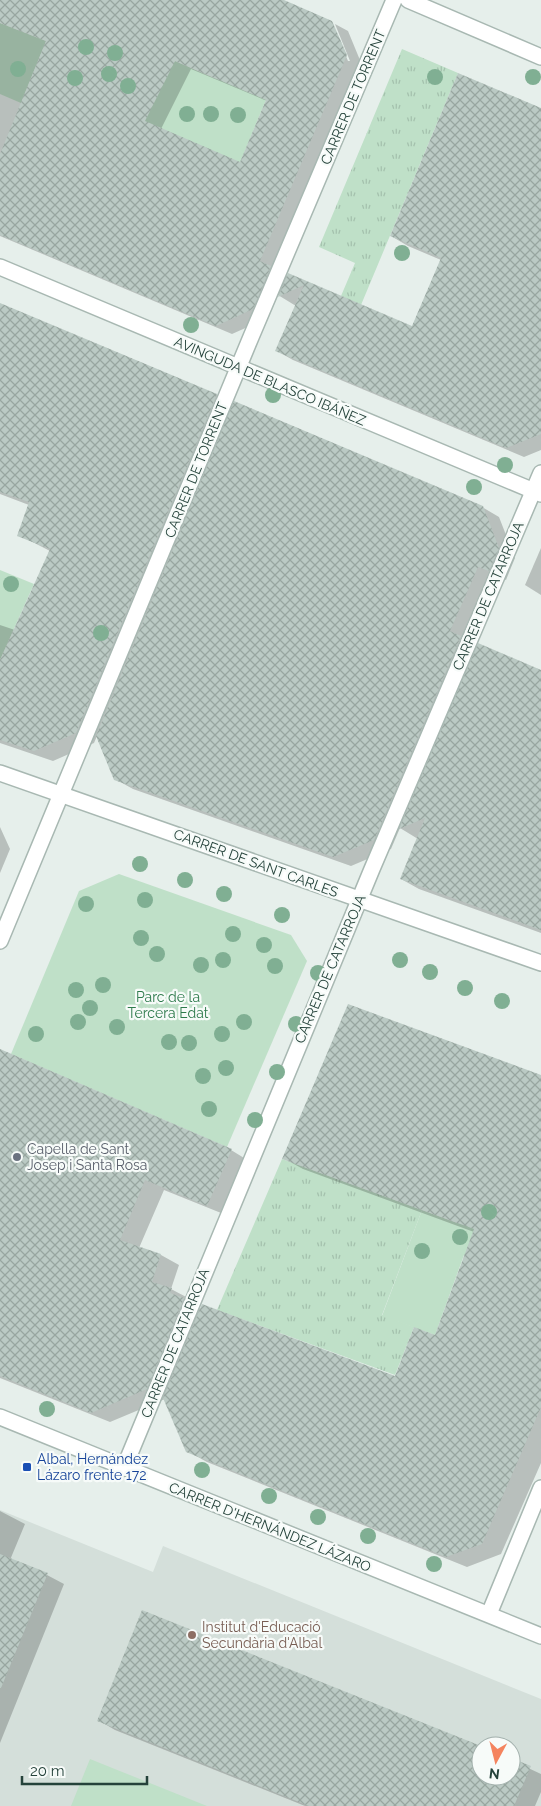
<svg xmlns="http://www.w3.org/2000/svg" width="541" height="1806" font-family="Raleway,sans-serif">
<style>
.built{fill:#d4dfda;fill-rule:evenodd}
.grass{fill:url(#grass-tufts)}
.green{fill:#bfe0c8}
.shadow{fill:#0003;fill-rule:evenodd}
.building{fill:url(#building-cross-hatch);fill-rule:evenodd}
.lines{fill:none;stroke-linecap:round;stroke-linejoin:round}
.minor-casing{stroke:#a8b8b2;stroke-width:18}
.tertiary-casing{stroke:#a8b8b2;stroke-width:18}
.minor{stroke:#fff;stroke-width:15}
.tertiary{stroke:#fff;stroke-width:15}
.tree{fill:#80af93}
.worship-dot{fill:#6b7280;stroke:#f7fbf9;stroke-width:2}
.transit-dot{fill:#1a4fb4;stroke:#f7fbf9;stroke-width:2}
.education-dot{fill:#8d6e63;stroke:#f7fbf9;stroke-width:2}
.labels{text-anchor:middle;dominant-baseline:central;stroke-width:4.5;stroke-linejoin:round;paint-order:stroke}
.street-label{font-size:14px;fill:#24423a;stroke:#f7fbf9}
.park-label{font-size:14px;fill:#2d7a4b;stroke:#f7fbf9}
.worship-label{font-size:14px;fill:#5b616d;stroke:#f7fbf9;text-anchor:start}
.transit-label{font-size:14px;fill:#164399;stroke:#f7fbf9;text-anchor:start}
.education-label{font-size:14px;fill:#785e54;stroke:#f7fbf9;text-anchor:start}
</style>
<defs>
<pattern id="grass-tufts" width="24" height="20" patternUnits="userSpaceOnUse" patternTransform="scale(1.25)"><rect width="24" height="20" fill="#bfe0c8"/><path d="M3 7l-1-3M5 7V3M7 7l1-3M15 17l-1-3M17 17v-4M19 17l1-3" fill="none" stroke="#a4c1ad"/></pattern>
<pattern id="building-cross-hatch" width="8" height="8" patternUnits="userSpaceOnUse" patternTransform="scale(1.25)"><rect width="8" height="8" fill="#bbcac4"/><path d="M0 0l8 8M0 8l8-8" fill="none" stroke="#98a6a0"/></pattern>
</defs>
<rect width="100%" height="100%" fill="#e6efeb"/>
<path class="built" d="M0 1510 153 1572 163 1546 541 1699V1806H0ZM481 1746H511V1776H481Z"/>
<g class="grass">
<polygon points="402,49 458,73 361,305 341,296 355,263 319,247"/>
<polygon points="282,1159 422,1210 382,1315 414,1327 395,1375 217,1310"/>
</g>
<g class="green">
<polygon points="0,23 46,41 21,103 0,94"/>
<polygon points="175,61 214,78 268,95 229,189 136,117"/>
<polygon points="0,570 34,584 0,660"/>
<polygon points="119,874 291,935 307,961 227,1147 11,1054 79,891"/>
<polygon points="478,1171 507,1271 464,1255 435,1335 382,1316 422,1210 457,1223"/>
<polygon points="90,1759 207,1806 71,1806"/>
</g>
<g class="shadow">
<path d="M5 0H280L333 23H332L348 61H350L335 24 348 31 362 65 275 270 288 277 412 328 441 260 408 246 391 236 541 109V450L524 457 293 360 277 351 296 306 278 295 268 318 232 334 0 236V13ZM191 69 267 101 241 164 161 129Z"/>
<polygon points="0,304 217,395 234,405 482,507 499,517 515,558 506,580 495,575 467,641 478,647 541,671 541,933 419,889 401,879 418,839 400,828 391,849 351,866 133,789 115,779 97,736 94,743 53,761 0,743 0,625 15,630 50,551 19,535 29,505 0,494"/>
<polygon points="541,548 541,595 525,585"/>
<polygon points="0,827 10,849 0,873"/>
<polygon points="0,1072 231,1150 249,1161 226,1215 164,1190 139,1248 161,1255 179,1265 171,1289 190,1299 189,1302 201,1309 396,1377 435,1336 474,1232 303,1169 283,1158 541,1076 541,1463 501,1554 467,1567 207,1462 187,1451 165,1399 110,1422 0,1378"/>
<polygon points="0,1511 25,1524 10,1560 47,1575 64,1584 0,1743"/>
<polygon points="98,1720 481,1748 481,1776 511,1776 511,1760 541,1774 541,1792 535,1806 305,1806 115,1730"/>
</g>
<g class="building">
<path d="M0 0H284L332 21 347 55 260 261 271 266 253 309 216 326 0 235V154L46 41 0 23ZM175 61 266 100 240 162 145 121Z"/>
<polygon points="458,73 541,108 541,434 506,448 275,351 304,285 278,297 288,273 412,326 441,258 390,236"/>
<polygon points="0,303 217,394 76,733 34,751 0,740 0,660 50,549 17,536 29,502 0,492"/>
<polygon points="234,401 483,506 499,548 489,571 478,567 450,631 461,636 374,840 333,857 114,780 96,736"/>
<polygon points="478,643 541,670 541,930 400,879 425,818 399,829"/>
<polygon points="348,1004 541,1075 541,1407 482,1544 446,1557 186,1452 163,1398 202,1304 395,1376 414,1327 435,1335 474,1229 282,1159"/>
<polygon points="0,1049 232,1149 207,1206 145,1180 120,1240 161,1254 152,1282 172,1288 170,1293 184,1298 147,1389 91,1413 0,1376"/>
<polygon points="0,1554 48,1573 1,1688 0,1688"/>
<polygon points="142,1610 481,1746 481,1776 511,1776 511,1758 531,1766 514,1806 309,1806 97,1721"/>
</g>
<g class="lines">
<g class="minor-casing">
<g id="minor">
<polyline points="0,267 541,494"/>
<polyline points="0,773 541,963"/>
<polyline points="0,941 251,337 394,0"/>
<polyline points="0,1417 541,1636"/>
<polyline points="124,1468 372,869 541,473"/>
<polyline points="489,1614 541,1488"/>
</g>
</g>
<g class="tertiary-casing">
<polyline id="tertiary" points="408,0 541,57"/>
</g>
<use href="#minor" class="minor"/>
<use href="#tertiary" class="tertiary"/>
</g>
<g class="tree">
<circle cx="86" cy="47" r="8"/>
<circle cx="115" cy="53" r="8"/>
<circle cx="18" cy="69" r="8"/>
<circle cx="109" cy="74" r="8"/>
<circle cx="435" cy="77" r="8"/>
<circle cx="533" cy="77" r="8"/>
<circle cx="75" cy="78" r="8"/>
<circle cx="128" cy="86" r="8"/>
<circle cx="187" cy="114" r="8"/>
<circle cx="211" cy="114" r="8"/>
<circle cx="238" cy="115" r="8"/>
<circle cx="402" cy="253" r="8"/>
<circle cx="191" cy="325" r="8"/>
<circle cx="273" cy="395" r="8"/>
<circle cx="505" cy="465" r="8"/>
<circle cx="474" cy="487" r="8"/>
<circle cx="11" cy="584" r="8"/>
<circle cx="101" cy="633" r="8"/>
<circle cx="140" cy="864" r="8"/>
<circle cx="185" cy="880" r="8"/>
<circle cx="224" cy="894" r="8"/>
<circle cx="145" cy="900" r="8"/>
<circle cx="86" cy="904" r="8"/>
<circle cx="282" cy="915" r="8"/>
<circle cx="233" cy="934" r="8"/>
<circle cx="141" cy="938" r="8"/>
<circle cx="264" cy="945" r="8"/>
<circle cx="157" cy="954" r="8"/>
<circle cx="223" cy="960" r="8"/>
<circle cx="400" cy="960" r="8"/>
<circle cx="201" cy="965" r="8"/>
<circle cx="275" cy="966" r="8"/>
<circle cx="430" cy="972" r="8"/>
<circle cx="318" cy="973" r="8"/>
<circle cx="103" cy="985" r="8"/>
<circle cx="465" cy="988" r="8"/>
<circle cx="76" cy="990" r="8"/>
<circle cx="502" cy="1001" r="8"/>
<circle cx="90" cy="1008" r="8"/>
<circle cx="78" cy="1022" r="8"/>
<circle cx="244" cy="1022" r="8"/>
<circle cx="296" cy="1024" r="8"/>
<circle cx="117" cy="1027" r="8"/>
<circle cx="36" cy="1034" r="8"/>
<circle cx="222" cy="1034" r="8"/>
<circle cx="169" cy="1042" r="8"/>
<circle cx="189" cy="1043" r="8"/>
<circle cx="226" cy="1068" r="8"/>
<circle cx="277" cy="1072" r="8"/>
<circle cx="203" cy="1076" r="8"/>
<circle cx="209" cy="1109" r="8"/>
<circle cx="255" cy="1120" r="8"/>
<circle cx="489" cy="1212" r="8"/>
<circle cx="460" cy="1237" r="8"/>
<circle cx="422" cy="1251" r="8"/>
<circle cx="47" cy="1409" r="8"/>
<circle cx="202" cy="1470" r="8"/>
<circle cx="269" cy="1496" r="8"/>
<circle cx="318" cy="1517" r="8"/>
<circle cx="368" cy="1536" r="8"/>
<circle cx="434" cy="1564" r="8"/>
</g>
<circle class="worship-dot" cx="17" cy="1157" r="5"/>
<rect class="transit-dot" x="22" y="1462" width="10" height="10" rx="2.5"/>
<circle class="education-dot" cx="192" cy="1635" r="5"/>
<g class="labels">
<g class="street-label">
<text transform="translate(353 97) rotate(-67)">CARRER DE TORRENT</text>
<text transform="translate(270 381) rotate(23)">AVINGUDA DE BLASCO IBÁÑEZ</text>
<text transform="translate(196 470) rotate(-68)">CARRER DE TORRENT</text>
<text transform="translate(488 596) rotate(-67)">CARRER DE CATARROJA</text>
<text transform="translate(256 863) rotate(20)">CARRER DE SANT CARLES</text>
<text transform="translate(330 969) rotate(-67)">CARRER DE CATARROJA</text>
<text transform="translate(175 1343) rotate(-68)">CARRER DE CATARROJA</text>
<text transform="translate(270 1527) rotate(22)">CARRER D'HERNÁNDEZ LÁZARO</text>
</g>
<g class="park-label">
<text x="168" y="997">Parc de la<tspan x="168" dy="16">Tercera Edat</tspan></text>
</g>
<g class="worship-label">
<text x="27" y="1149">Capella de Sant<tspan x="27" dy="16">Josep i Santa Rosa</tspan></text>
</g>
<g class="transit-label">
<text x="37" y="1459">Albal, Hernández<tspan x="37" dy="16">Lázaro frente 172</tspan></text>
</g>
<g class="education-label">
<text x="202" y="1627">Institut d'Educació<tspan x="202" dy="16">Secundària d'Albal</tspan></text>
</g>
</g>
<g transform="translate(496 1761) rotate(187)"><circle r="24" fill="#f7fbf9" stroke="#a3b1ad"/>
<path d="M0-4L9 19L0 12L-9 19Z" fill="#f4845f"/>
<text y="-8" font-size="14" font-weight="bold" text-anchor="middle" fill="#24423a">N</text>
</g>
<path d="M22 1776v8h125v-8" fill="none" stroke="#24423a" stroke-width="2.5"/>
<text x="30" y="1776" font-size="15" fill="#24423a" stroke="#f7fbf9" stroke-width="4" paint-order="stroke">20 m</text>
</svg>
